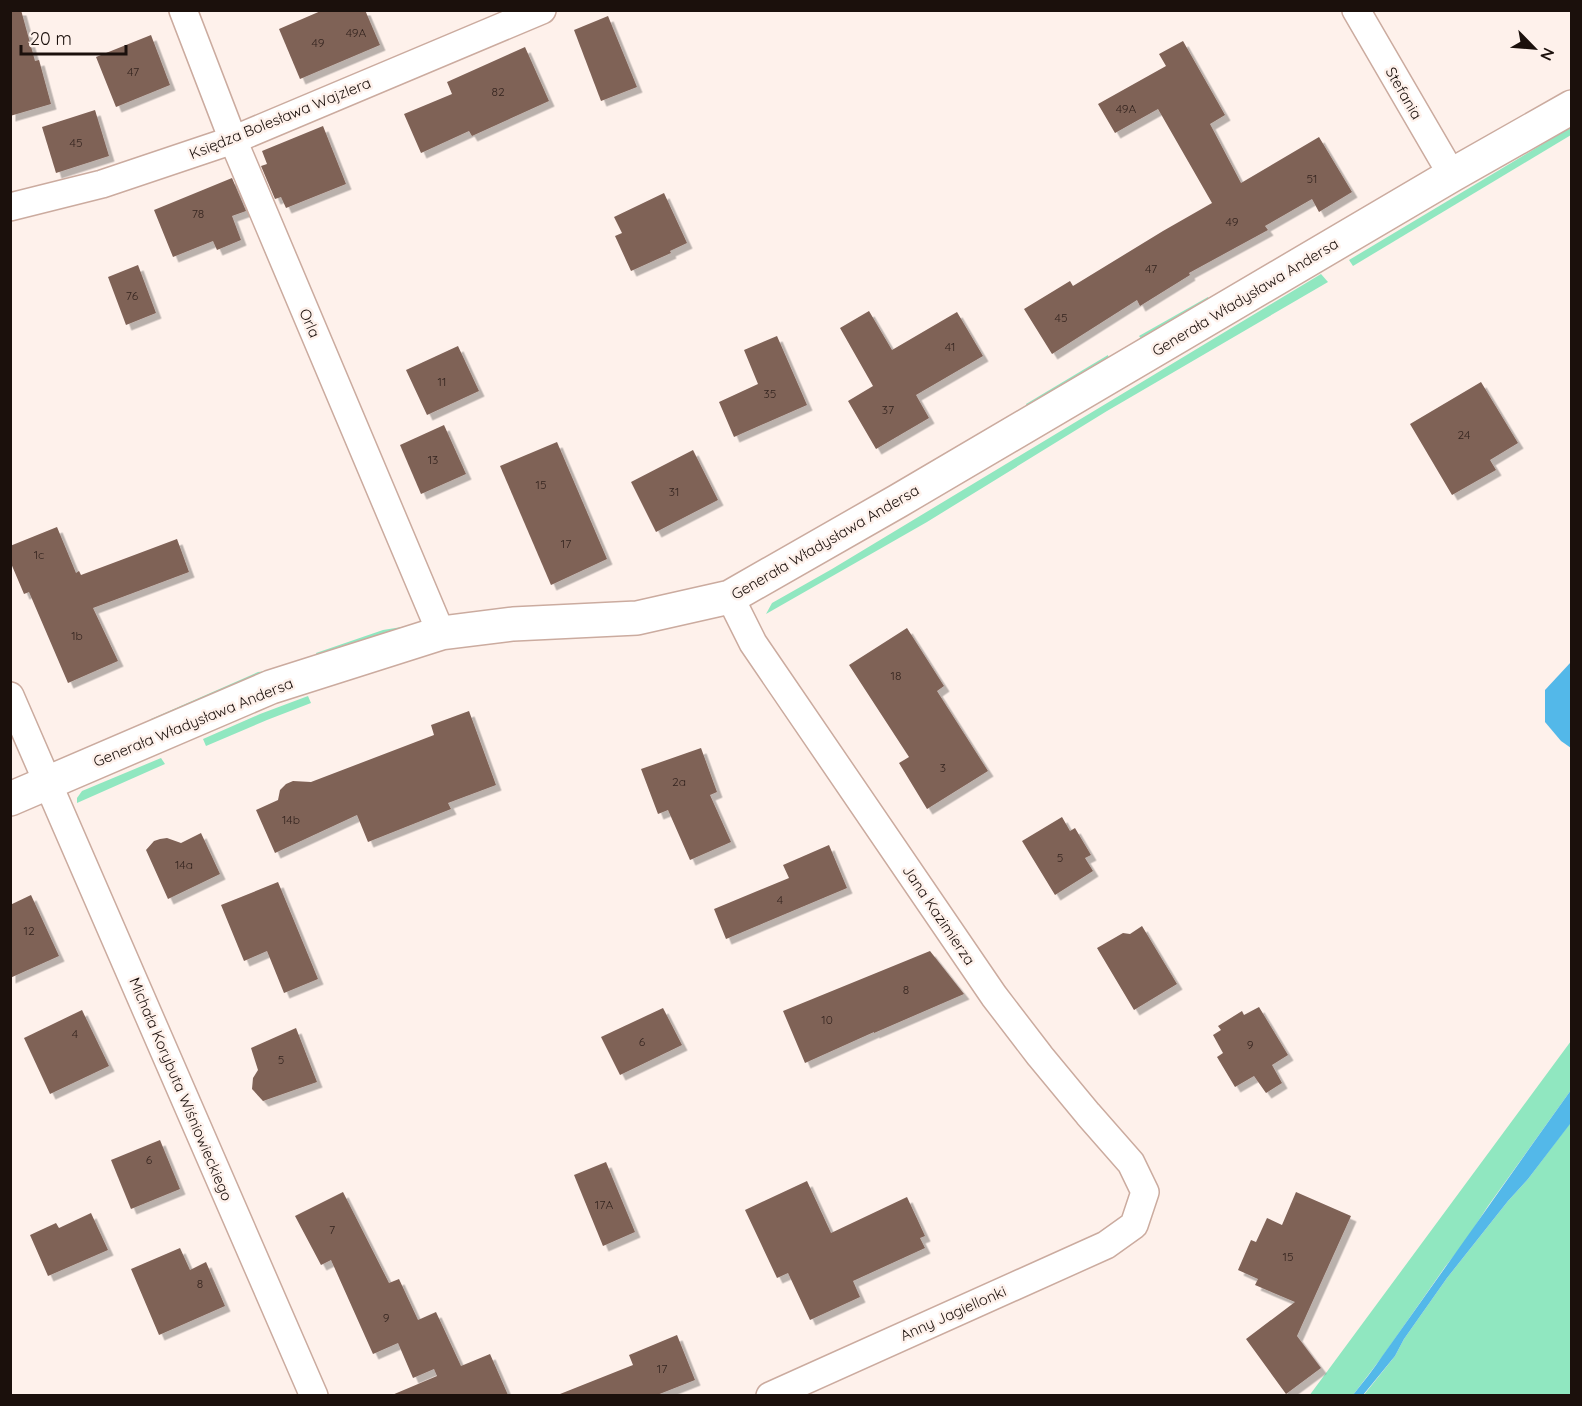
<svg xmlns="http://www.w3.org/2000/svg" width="1582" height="1406" font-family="Quicksand,sans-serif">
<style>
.green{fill:#90e7c0}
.water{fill:#53b8e9}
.building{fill:#7f6257;filter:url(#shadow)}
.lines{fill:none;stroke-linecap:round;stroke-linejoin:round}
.street-casing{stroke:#cbab9f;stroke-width:30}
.secondary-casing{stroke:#cbab9f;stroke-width:36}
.street{stroke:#fff;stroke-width:27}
.secondary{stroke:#fff;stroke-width:33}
.labels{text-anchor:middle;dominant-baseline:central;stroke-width:5;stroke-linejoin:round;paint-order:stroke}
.number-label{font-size:12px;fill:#34241f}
.street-label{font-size:15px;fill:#1b100c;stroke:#fef1eb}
</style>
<defs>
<filter id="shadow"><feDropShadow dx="5.5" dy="5.5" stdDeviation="0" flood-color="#0004"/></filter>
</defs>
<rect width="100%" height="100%" fill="#fef1eb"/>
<g class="green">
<polygon points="1571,127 1571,135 1353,266 1349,260"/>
<polygon points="1321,274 1328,282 1107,411 927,522 766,614 772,603 832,569"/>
<polygon points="1208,297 1210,303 1142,340 1139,336"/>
<polygon points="1108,355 1109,362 1028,409 1026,404"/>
<polygon points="414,625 317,657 316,653 383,630"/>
<polygon points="281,669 153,723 151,719 258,672"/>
<polygon points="308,696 311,703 267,720 206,746 203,739 260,714"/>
<polygon points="161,758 165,764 77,803 77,798 82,791"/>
<polygon points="1571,1041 1571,1090 1488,1206 1464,1243 1445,1267 1382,1357 1353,1395 1309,1396"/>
<polygon points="1571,1122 1571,1395 1363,1396 1395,1356 1404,1339 1447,1278 1508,1201 1528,1179"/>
</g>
<g class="water">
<polygon points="1571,662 1571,748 1561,741 1545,722 1545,690"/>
<path d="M1571 1090 1570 1124 1528 1179 1508 1201 1447 1278 1404 1339 1395 1356 1363 1395H1353C1363 1382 1374 1369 1383 1355 1446 1267 1508 1178 1571 1090Z"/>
</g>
<g class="building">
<polygon points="10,10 21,10 35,61 39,60 51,104 10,116"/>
<polygon points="323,10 365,10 380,45 300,79 279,29"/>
<polygon points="608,16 637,87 601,101 574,30"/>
<polygon points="151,35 170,85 116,107 96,57"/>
<polygon points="1183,41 1225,115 1210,124 1241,183 1319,137 1352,192 1319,212 1312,199 1265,226 1268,230 1189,273 1190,275 1140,306 1137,300 1052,354 1024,309 1070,281 1073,286 1163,231 1212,203 1158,109 1115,133 1098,104 1166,66 1159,54"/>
<polygon points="525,47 549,101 472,136 469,131 421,153 404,114 452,94 447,82"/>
<polygon points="95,110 109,156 56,173 42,127"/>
<polygon points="323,126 346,184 286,208 281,197 275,199 261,166 267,164 262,151"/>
<polygon points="232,178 246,211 232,216 241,240 217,250 213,241 173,257 154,210"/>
<polygon points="664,193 687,243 670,251 671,253 631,271 615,236 622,233 614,217"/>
<polygon points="138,265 156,313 126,325 108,277"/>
<polygon points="869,311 892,350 957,312 983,356 916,395 929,418 876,449 848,401 873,386 840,328"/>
<polygon points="777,336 807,405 734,437 719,402 758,384 744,350"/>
<polygon points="458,346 479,391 427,415 406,370"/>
<polygon points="1481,382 1518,443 1490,460 1496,470 1452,495 1410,424"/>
<polygon points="444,425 466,474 421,494 400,445"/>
<polygon points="557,442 607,559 551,585 500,466"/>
<polygon points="693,450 718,500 656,532 631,482"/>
<polygon points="57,527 76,573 79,571 81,575 177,539 189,572 93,608 118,661 68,683 29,592 24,594 10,561 10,546"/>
<polygon points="907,628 944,686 937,691 988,771 927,809 899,763 909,757 849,665"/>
<polygon points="469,711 496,785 448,803 451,809 368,842 357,815 275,853 256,810 278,800 280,790 286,784 293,781 311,782 434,735 431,725"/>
<polygon points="701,748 717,792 710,795 731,842 690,860 668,810 658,814 641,769"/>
<polygon points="1062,817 1070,831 1075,828 1091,855 1085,858 1093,871 1055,895 1022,841"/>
<polygon points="201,833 220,874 168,899 146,850 154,841 160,839 167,838 181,843"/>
<polygon points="829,845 847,888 726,939 714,909 789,878 783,865"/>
<polygon points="278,882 318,979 284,993 267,951 244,961 221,905"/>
<polygon points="31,895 59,956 10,978 10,905"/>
<polygon points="1142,926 1177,984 1134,1010 1097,948 1123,933 1130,934"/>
<polygon points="930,951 964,994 874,1033 874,1032 805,1063 783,1011"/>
<polygon points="1259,1007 1288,1055 1272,1065 1282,1083 1266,1093 1254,1076 1235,1087 1217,1057 1223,1053 1213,1035 1221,1030 1218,1026 1242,1011 1244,1015"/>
<polygon points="663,1008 682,1045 620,1075 601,1037"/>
<polygon points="82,1010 109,1066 50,1094 24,1038"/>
<polygon points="296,1028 317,1082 263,1101 252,1089 253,1078 258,1070 251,1048"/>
<polygon points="160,1140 180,1189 131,1209 111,1160"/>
<polygon points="606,1162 635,1232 603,1246 574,1175"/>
<polygon points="807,1181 831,1233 907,1197 925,1236 920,1238 925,1248 853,1281 860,1297 810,1320 788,1273 777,1278 745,1210"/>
<polygon points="343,1192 389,1283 399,1279 418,1320 436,1312 461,1366 490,1354 508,1395 392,1395 437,1376 434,1369 413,1378 398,1343 373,1354 331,1260 321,1265 295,1216"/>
<polygon points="1296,1192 1351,1216 1297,1336 1321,1368 1286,1394 1246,1339 1295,1302 1255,1285 1258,1279 1238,1270 1251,1240 1256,1242 1267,1218 1282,1225"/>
<polygon points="91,1213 108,1250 48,1276 30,1235 56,1223 59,1228"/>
<polygon points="180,1248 190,1270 206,1262 225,1306 159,1335 131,1269"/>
<polygon points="677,1335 695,1380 657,1395 560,1395 560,1394 633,1365 629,1355"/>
</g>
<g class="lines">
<g class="street-casing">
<g id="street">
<polyline points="183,10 233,140 441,633"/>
<polyline points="1356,10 1452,175"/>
<polyline points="10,207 102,184 233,140 542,10"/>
<polyline points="730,597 753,643 994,996 1040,1056 1088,1114 1131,1163 1145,1192 1134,1225 1106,1245 770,1396"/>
<polyline points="10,696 314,1396"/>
</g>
</g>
<g class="secondary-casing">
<polyline id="secondary" points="10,799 271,687 441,633 513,624 637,618 730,597 898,501 1452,175 1572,107"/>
</g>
<use href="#street" class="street"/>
<use href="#secondary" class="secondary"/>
</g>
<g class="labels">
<g class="number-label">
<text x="356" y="32">49A</text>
<text x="318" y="42">49</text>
<text x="133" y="71">47</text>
<text x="498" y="91">82</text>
<text x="1126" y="108">49A</text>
<text x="76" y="142">45</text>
<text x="1312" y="178">51</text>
<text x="198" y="213">78</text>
<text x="1232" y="221">49</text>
<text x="1151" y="268">47</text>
<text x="132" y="295">76</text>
<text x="1061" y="317">45</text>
<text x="950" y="346">41</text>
<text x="442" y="381">11</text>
<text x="770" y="393">35</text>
<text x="888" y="409">37</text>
<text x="1464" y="434">24</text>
<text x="433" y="459">13</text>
<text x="541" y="484">15</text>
<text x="674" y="491">31</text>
<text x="566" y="543">17</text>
<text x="39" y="554">1c</text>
<text x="77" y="635">1b</text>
<text x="896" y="675">18</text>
<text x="943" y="767">3</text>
<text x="679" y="781">2a</text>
<text x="291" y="819">14b</text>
<text x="1060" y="857">5</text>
<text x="184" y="864">14a</text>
<text x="780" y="899">4</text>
<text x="29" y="930">12</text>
<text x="906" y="989">8</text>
<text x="827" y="1019">10</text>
<text x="75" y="1033">4</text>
<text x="642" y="1041">6</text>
<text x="1250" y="1044">9</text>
<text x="281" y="1059">5</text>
<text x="149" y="1159">6</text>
<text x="604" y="1204">17A</text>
<text x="332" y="1229">7</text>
<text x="1288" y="1256">15</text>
<text x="200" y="1283">8</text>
<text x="386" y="1317">9</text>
<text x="662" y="1368">17</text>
</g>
<g class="street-label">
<text transform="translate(1404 93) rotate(60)">Stefania</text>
<text transform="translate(280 118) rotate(-22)">Księdza Bolesława Wajzlera</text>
<text transform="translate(1245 297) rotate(-31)">Generała Władysława Andersa</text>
<text transform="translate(310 323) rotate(67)">Orla</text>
<text transform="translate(825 542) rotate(-30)">Generała Władysława Andersa</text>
<text transform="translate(193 722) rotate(-22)">Generała Władysława Andersa</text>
<text transform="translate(939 915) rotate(56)">Jana Kazimierza</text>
<text transform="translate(181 1089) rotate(67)">Michała Korybuta Wiśniowieckiego</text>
<text transform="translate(953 1313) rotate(-24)">Anny Jagiellonki</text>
</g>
</g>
<rect width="1582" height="1406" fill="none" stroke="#1b100c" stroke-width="24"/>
<g transform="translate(1534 48) rotate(115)" stroke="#fef1eb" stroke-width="4.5" paint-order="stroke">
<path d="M0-4.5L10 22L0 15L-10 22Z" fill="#1b100c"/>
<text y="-9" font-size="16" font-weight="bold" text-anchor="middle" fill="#1b100c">N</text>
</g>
<path d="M21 45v9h105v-9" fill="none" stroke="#1b100c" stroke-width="3"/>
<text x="30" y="45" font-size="18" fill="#1b100c" stroke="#fef1eb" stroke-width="4.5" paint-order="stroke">20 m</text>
</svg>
